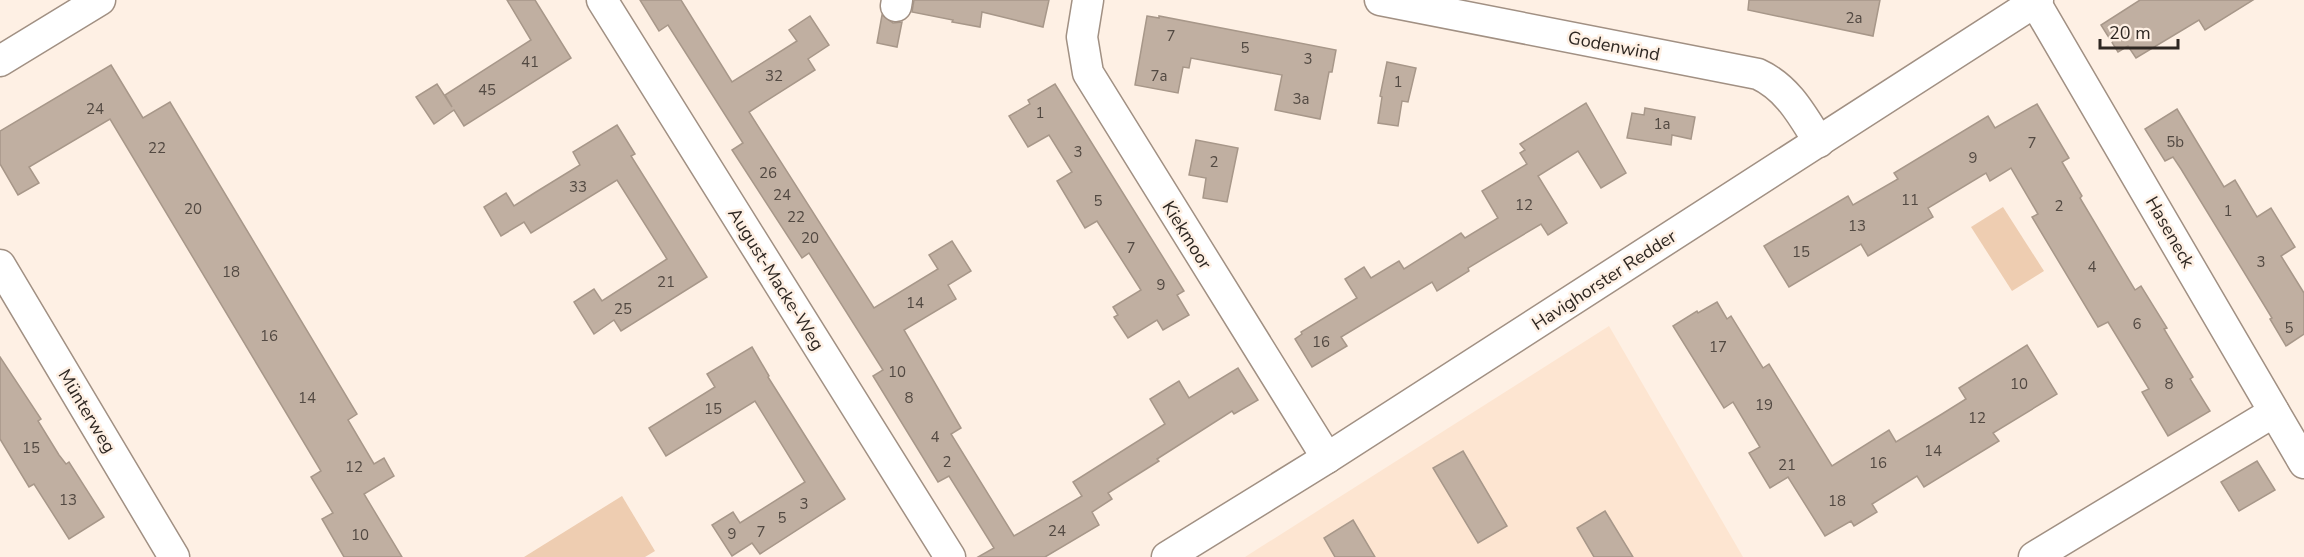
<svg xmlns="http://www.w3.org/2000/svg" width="2304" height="557" font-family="'Nunito Sans',sans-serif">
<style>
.built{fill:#fde5d1}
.green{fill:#eecdb1}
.building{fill:#c0afa1;stroke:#a79789;stroke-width:1.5}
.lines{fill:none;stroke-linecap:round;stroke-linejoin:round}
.minor-casing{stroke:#a19083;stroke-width:33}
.minor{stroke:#fff;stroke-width:30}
.labels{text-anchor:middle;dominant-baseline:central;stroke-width:5;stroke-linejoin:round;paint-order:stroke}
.number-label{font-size:15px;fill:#524942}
.street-label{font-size:18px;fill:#2e2722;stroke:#fef0e4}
</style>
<rect width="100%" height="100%" fill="#fef0e4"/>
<polygon class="built" points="1609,326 1743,557 1245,557"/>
<g class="green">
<polygon points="2003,207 2044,271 2012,291 1971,227"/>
<polygon points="622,496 655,551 645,557 524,557"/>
</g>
<g class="building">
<polygon points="507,0 535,0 571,58 464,126 454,110 434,124 416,97 437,84 452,107 445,95 531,40"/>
<polygon points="640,0 681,0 732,82 797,41 789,30 810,16 829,45 808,59 815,70 749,112 874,308 938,269 929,255 952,241 971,271 948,285 956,299 904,330 961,428 951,434 1014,536 1082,496 1073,482 1165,424 1150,399 1179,381 1189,398 1238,368 1258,400 1234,414 1232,411 1157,459 1159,461 1108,493 1112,499 1092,512 1099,525 1045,557 978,557 994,548 949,476 938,482 873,376 883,370 809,253 802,258 732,150 743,143 668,25 659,31"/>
<polygon points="914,0 1049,0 1043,27 982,12 980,27 952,22 953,20 912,12"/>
<polygon points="1749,0 1880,0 1873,36 1748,10"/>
<polygon points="2140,0 2253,0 2205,30 2199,20 2136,58 2128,46 2118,52 2101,25"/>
<polygon points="882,15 893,23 902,22 897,47 877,43"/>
<polygon points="1147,16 1159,18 1159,16 1336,50 1332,72 1329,72 1320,119 1275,110 1282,75 1191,58 1189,68 1183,67 1178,93 1135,85"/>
<polygon points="1387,62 1416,68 1408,102 1402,101 1398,126 1378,123 1382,97 1380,96"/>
<polygon points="111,65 143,118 170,102 357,414 348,420 374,464 384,458 394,476 364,494 402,557 344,557 322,519 333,513 311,477 321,471 110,119 29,167 39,183 18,195 0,164 0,131"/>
<polygon points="1055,84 1184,291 1177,295 1189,315 1163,330 1157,320 1128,338 1114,317 1118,315 1113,307 1141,290 1097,221 1085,228 1057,181 1072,172 1049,135 1028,147 1009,116 1030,104 1028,100"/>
<polygon points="1586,103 1626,173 1601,188 1578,151 1538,176 1567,223 1548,235 1541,224 1468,268 1469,271 1437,291 1432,282 1341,337 1347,346 1312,367 1295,339 1302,334 1301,332 1357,298 1345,279 1364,267 1371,278 1399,261 1404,269 1461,233 1465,238 1498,218 1482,191 1527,164 1520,153 1525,150 1520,144"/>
<polygon points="2037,104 2069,158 2062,162 2082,196 2080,198 2135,290 2141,286 2167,328 2164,329 2193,377 2190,379 2210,411 2168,436 2142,392 2149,389 2108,322 2098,327 2032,217 2038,214 2011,168 1990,181 1986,173 1928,208 1933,217 1868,256 1861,244 1789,287 1764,246 1848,196 1853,205 1898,179 1894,173 1988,116 1995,128"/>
<polygon points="1645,108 1695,117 1691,139 1672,135 1671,145 1627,138 1632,113 1644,115"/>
<polygon points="2177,109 2224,187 2235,180 2257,217 2271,208 2295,247 2281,256 2304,293 2304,334 2286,346 2270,319 2272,318 2181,169 2173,157 2165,161 2145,129"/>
<polygon points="617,125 635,154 631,156 707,277 621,331 614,320 594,334 574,302 594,289 602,301 667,259 617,180 531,233 524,222 501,236 484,207 506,193 514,206 536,192 580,165 573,152"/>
<polygon points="1196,140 1238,148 1227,202 1203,198 1206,178 1189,175"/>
<polygon points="1717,302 1727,319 1731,316 1763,368 1769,364 1832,466 1889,430 1896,442 1942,414 1966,399 1959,388 2027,345 2057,394 1993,433 1999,441 1924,487 1917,476 1872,504 1877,512 1854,526 1851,521 1825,536 1788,477 1770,488 1749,453 1760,447 1733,402 1724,408 1673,326 1697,311 1698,313"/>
<polygon points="752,347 769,376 768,377 845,499 760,554 752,543 732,556 712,525 733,512 740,523 805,482 755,401 666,456 649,428 715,387 707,374"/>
<polygon points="0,357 41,419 38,421 59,455 66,464 69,462 104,517 69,539 34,484 29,487 0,439"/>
<polygon points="1463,451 1507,526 1478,543 1433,468"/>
<polygon points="2257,461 2275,490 2239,511 2221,482"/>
<polygon points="1605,511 1633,557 1594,557 1577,528"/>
<polygon points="1353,520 1375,557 1335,557 1324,538"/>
</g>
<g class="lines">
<g class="minor-casing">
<g id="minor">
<polyline points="602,0 950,557"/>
<polyline points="1088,0 1082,37 1088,73 1327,458"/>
<path d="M1380 0 1758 74C1788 88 1802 115 1819 142"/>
<polyline points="2035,2 2304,463"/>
<polyline points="896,6 897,0"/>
<polyline points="0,61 100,0"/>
<polyline points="0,265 174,557"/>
<polyline points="1167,557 1327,458 2038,0"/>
<polyline points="2034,557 2274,412"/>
</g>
</g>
<use href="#minor" class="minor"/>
</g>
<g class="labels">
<g class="number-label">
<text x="1854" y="18">2a</text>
<text x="1171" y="36">7</text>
<text x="1245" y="48">5</text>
<text x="1308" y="59">3</text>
<text x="530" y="62">41</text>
<text x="774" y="76">32</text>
<text x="1159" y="76">7a</text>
<text x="1398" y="82">1</text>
<text x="487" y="90">45</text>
<text x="1301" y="99">3a</text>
<text x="95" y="109">24</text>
<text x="1040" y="113">1</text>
<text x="1662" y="124">1a</text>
<text x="2175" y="142">5b</text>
<text x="2032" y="143">7</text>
<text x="157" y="148">22</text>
<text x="1078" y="152">3</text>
<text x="1973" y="158">9</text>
<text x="1214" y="162">2</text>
<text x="768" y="173">26</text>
<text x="578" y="187">33</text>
<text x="782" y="195">24</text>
<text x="1910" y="200">11</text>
<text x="1098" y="201">5</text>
<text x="1524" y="205">12</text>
<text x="2059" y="206">2</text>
<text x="193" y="209">20</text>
<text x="2228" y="211">1</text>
<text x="796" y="217">22</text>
<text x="1857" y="226">13</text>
<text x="810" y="238">20</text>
<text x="1131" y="248">7</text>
<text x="1801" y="252">15</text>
<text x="2261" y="262">3</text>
<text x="2092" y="267">4</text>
<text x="231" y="272">18</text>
<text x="666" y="282">21</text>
<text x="1161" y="285">9</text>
<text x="915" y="303">14</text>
<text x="623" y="309">25</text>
<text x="2137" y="324">6</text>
<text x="2289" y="328">5</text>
<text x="269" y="336">16</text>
<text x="1321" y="342">16</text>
<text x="1718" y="347">17</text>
<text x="897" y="372">10</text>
<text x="2019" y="384">10</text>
<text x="2169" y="384">8</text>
<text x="307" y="398">14</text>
<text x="909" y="398">8</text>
<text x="1764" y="405">19</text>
<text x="713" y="409">15</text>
<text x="1977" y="418">12</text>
<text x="935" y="437">4</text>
<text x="31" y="448">15</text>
<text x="1933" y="451">14</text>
<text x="947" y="462">2</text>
<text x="1878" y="463">16</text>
<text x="1787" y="465">21</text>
<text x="354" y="467">12</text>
<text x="68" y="500">13</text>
<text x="1837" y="501">18</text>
<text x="804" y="504">3</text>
<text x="782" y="518">5</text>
<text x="1057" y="531">24</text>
<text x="761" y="532">7</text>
<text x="732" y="534">9</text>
<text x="360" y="535">10</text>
</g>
<g class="street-label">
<text transform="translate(1614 46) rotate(11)">Godenwind</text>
<text transform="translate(2170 232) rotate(60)">Haseneck</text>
<text transform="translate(1187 235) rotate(58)">Kiekmoor</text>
<text transform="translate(776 279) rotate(58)">August-Macke-Weg</text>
<text transform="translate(1604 280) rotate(-33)">Havighorster Redder</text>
<text transform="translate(87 411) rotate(59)">Münterweg</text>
</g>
</g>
<path d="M2100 39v9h78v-9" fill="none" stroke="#2e2722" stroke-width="3"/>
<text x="2109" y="39" font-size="18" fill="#2e2722" stroke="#fef0e4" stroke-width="4.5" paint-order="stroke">20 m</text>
</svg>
